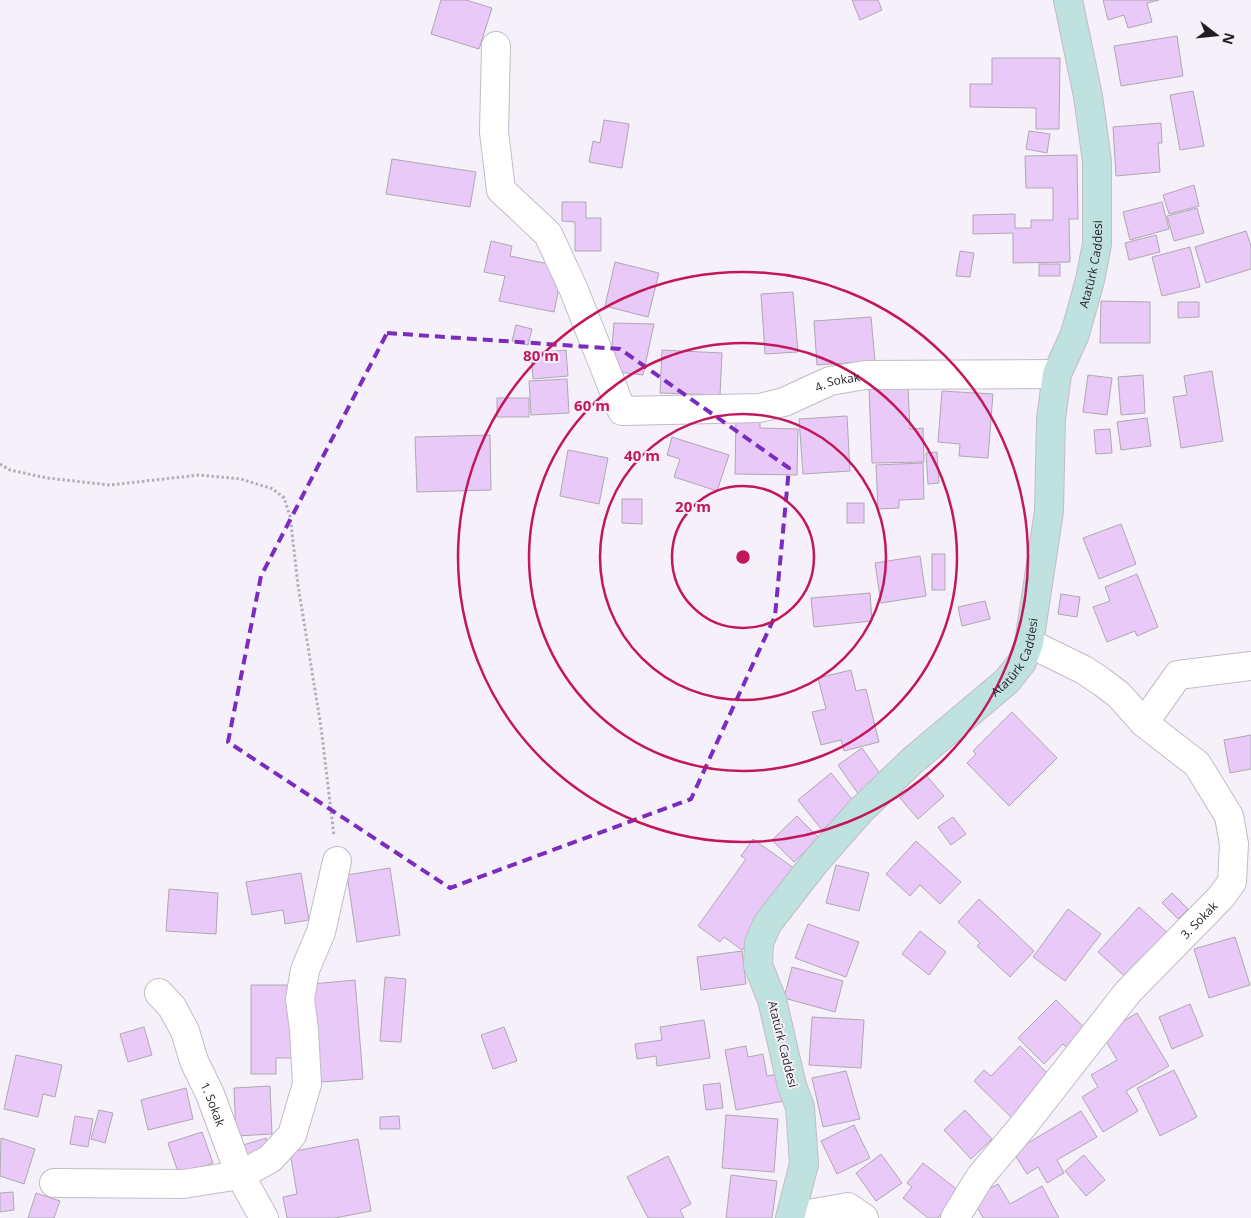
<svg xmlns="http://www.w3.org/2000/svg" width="1251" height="1218" font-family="'Open Sans',sans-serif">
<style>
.building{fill:#e8c9f7;stroke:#afa8b2}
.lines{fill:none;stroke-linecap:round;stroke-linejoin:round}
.street-casing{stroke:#c2bcc5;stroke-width:30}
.secondary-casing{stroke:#c2bcc5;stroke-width:30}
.path{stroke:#b3aeb7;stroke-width:3;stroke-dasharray:2.5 2.5;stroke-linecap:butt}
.street{stroke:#fff;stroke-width:28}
.secondary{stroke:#bfe2e0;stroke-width:28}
.marked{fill:none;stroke:#7b2cbf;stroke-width:4;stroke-dasharray:10 6;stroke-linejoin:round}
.ring{fill:none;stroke:#c2185b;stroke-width:2.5}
.labels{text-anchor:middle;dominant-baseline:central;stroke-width:4;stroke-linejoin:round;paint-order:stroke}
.street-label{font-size:12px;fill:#211e22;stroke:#f6f0fa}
.centre{fill:#c2185b;stroke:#f6f0fa;stroke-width:2.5}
.ring-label{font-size:15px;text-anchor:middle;font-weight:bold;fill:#c2185b;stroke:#f6f0fa;stroke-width:4;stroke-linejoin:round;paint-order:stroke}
</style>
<rect width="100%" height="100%" fill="#f6f0fa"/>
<g class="building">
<polygon points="441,0 466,0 492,8 479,49 431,34"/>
<polygon points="852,0 878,0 882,10 860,20"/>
<polygon points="1103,0 1159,0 1147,3 1152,22 1128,28 1124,15 1108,20"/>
<polygon points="1177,36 1183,76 1121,86 1114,46"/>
<polygon points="992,58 1060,58 1059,129 1036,129 1036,108 970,107 970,84 992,84"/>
<polygon points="1193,91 1204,146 1180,150 1170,95"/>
<polygon points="604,120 629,124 622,168 589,162 593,141 600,143"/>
<polygon points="1161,123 1162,143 1158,143 1160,172 1116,176 1113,127"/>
<polygon points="1029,131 1050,134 1047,153 1026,149"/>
<polygon points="1077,155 1078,219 1069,219 1070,262 1013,263 1013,233 973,234 973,215 1015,214 1015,228 1031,228 1031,220 1053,220 1053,188 1026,188 1025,156"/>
<polygon points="392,159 476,172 470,207 386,194"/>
<polygon points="1194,185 1199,206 1169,214 1163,195"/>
<polygon points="562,202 586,202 586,218 601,218 601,251 575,251 575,222 562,221"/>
<polygon points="1162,202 1169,229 1130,240 1123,212"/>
<polygon points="1197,208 1204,233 1174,241 1167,216"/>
<polygon points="1246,231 1251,246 1251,269 1206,283 1195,247"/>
<polygon points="1156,235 1160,252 1129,260 1125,243"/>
<polygon points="491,241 512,246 510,256 563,267 554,312 499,301 505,276 484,272"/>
<polygon points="1190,247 1200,287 1162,296 1152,257"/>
<polygon points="960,251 974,253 970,277 956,276"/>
<polygon points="615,262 659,273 648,317 605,306"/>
<rect x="1039" y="264" width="21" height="12"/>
<polygon points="793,292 798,352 765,354 761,294"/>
<polygon points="1101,301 1150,302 1150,343 1100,343"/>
<polygon points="1178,302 1199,302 1199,317 1178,318"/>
<polygon points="871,317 875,361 817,365 814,321"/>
<polygon points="614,323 654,324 643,375 610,371"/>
<polygon points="516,325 532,329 528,345 512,341"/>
<polygon points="566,350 568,376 533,379 531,353"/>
<polygon points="662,350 722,353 720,395 660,393"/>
<polygon points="1212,371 1223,441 1181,448 1173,397 1187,395 1184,376"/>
<polygon points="1088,375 1112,378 1107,415 1083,412"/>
<polygon points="1143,375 1145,413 1121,415 1118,377"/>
<polygon points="567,379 569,413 531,415 529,381"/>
<polygon points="908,387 910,429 923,428 924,462 872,463 869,389"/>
<polygon points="942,391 993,394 988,458 959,456 960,444 938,442"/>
<rect x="497" y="398" width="32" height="19"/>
<polygon points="847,416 850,471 803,474 799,419"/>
<polygon points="736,417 760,417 760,428 798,429 797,475 735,474"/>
<polygon points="1147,418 1151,446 1121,450 1117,422"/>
<polygon points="1110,429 1112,453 1096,454 1094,430"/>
<polygon points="490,435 491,490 417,492 415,437"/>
<polygon points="672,437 729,455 717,491 674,477 680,459 667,455"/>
<polygon points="568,450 608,458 599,504 560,496"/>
<polygon points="937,452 939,483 928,484 926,453"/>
<polygon points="923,463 924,499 899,500 899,508 878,509 876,465"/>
<polygon points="622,499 642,499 642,524 622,523"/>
<rect x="847" y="503" width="17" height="20"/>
<polygon points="1121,524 1136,564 1099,579 1083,538"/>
<rect x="932" y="554" width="13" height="36"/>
<polygon points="920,556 926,596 881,603 875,563"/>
<polygon points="1137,574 1158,627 1137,636 1135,631 1107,642 1093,607 1110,601 1105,587"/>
<polygon points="870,593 872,621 814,627 811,598"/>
<polygon points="1061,594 1080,597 1077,617 1058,614"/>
<polygon points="985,601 990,619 962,626 958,607"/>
<polygon points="851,670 856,691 866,689 879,742 844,751 841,740 821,745 812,712 826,709 818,678"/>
<polygon points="1012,712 1057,758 1009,806 967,763 976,754 973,751"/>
<polygon points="1251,735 1251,769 1230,773 1224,740"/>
<polygon points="862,748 883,778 859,795 838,765"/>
<polygon points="831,773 855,803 822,830 798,800"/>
<polygon points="926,775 944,796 918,819 900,798"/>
<polygon points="797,816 819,838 794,862 772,840"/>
<polygon points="953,817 966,834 951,845 938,827"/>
<polygon points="753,839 798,871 742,950 724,937 720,942 698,926 746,859 741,856"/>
<polygon points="916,841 961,882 940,904 920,885 910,896 886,874"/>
<polygon points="836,865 869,873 859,911 826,903"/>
<polygon points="390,868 400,935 357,942 347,875"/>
<polygon points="301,873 309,920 285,924 283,910 252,915 246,882"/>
<polygon points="169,889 218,893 216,934 166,931"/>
<polygon points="1172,893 1188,909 1178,919 1162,903"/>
<polygon points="979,899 1034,951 1010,977 977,946 980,943 958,922"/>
<polygon points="1139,907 1172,937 1131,982 1098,952"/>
<polygon points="1068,909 1101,934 1065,981 1033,957"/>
<polygon points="808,924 859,942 846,977 795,958"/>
<polygon points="920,931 946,952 929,975 902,954"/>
<polygon points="1235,937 1250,985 1209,998 1194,949"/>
<polygon points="742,951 746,984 701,990 697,957"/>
<polygon points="792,967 843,981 835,1012 784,998"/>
<polygon points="385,977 406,979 401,1042 380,1041"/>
<polygon points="355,980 363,1079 321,1082 312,984"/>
<polygon points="251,985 293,985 293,1058 276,1058 276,1074 251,1074"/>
<polygon points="1056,1000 1091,1034 1073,1053 1063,1044 1044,1064 1018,1038"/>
<polygon points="1190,1004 1203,1036 1172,1049 1159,1017"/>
<polygon points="1137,1013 1169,1066 1126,1091 1138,1111 1103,1132 1082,1097 1098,1087 1091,1075 1117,1060 1102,1034"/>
<polygon points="812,1017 864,1020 861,1068 809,1065"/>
<polygon points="704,1020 710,1058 657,1066 656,1056 637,1059 635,1044 662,1040 660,1027"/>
<polygon points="144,1027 152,1055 128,1062 120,1034"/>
<polygon points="504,1027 517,1061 493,1069 481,1035"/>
<polygon points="746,1046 748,1057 763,1054 767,1076 779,1074 784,1101 736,1110 725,1050"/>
<polygon points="1020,1046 1055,1081 1016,1122 974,1081 984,1070 991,1076"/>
<polygon points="16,1055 62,1065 55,1097 43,1094 38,1117 4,1109"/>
<polygon points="1174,1070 1197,1117 1160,1136 1137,1088"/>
<polygon points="846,1071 860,1119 823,1127 812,1078"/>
<polygon points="720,1083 723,1108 706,1110 703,1085"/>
<polygon points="270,1086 272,1134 236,1136 234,1088"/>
<polygon points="186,1088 193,1119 148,1130 141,1100"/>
<polygon points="99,1110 113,1113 105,1143 91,1139"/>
<polygon points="965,1110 992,1139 971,1159 944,1130"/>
<polygon points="1081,1111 1097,1137 1057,1160 1064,1173 1047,1183 1038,1167 1027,1174 1013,1152"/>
<polygon points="726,1115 778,1119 774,1172 722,1168"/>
<polygon points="75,1116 93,1119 88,1147 70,1144"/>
<polygon points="399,1116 400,1129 380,1129 380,1117"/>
<polygon points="854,1125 870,1158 837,1174 821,1141"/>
<polygon points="202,1132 213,1163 179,1175 168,1143"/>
<polygon points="1,1138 35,1149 24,1184 0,1176"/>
<polygon points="266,1138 269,1151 244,1158 240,1146"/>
<polygon points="358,1139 371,1211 335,1218 287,1218 283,1197 297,1194 290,1152"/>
<polygon points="881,1154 902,1183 876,1201 856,1173"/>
<polygon points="1084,1155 1105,1180 1086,1196 1065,1171"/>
<polygon points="668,1156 691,1204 680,1210 684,1218 648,1218 627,1177"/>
<polygon points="923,1163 959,1191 938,1218 928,1218 903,1198 912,1187 907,1183"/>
<polygon points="731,1175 777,1181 772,1218 726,1218"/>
<polygon points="998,1184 1010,1204 1042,1186 1059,1218 983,1218 972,1198"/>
<polygon points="13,1192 14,1210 0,1212 0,1193"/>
<polygon points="36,1193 60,1201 54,1218 28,1218"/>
</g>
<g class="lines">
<g class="street-casing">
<g id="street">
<path id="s1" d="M496 46 494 132 501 190 548 234 573 288 622 411 760 408 784 402 830 381 865 375 1057 374"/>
<polyline points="1144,723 1178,675 1251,666"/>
<path id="s2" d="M159 993 172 1007 185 1031 194 1061 210 1094 240 1175 264 1218"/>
<polyline points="54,1183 183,1184 240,1175 270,1159 292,1135 307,1084 304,1030 300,999 305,970 321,932 337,861"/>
<polyline points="791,1217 848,1207 864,1218"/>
<path id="s3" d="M955 1218 980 1177 1022 1127 1128 992 1221 897 1232 882 1234 844 1229 816 1197 764 1144 723 1119 695 1102 682 1084 670 1029 643"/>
</g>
</g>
<g class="secondary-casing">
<g id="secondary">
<path id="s4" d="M790 1218 804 1164 800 1107 792 1086 772 1000 758 965 759 943 767 924 816 861 861 810 912 761 1007 681 1022 662 1029 643 1049 511 1051 419 1057 374 1075 334 1090 280 1097 244V161L1088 96 1068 0"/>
</g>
</g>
<polyline class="path" points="0,464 10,470 47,478 110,485 199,475 241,479 273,489 284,498 290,516 298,585 321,727 334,836"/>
<use href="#street" class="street"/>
<use href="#secondary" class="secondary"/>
</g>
<path class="marked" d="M387 333 620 349 789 468 775 616 691 799 450 888 228 742 261 576Z"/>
<g class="ring">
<circle cx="743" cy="557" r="71"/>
<circle cx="743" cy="557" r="143"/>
<circle cx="743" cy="557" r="214"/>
<circle cx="743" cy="557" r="285"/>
</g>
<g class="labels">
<g class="street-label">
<text stroke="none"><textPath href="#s4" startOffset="1078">Atatürk Caddesi</textPath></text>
<text stroke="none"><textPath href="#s1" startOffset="621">4. Sokak</textPath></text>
<text stroke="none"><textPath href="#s4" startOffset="672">Atatürk Caddesi</textPath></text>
<text stroke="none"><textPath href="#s3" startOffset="386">3. Sokak</textPath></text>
<text transform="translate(783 1044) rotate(76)">Atatürk Caddesi</text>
<text stroke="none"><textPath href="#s2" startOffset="125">1. Sokak</textPath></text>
</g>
</g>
<circle cx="743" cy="557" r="8" class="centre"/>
<g class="ring-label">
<text x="541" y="361">80 m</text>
<text x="592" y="411">60 m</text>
<text x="642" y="461">40 m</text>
<text x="693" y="512">20 m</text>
</g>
<g transform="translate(1216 35) rotate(106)" stroke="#f6f0fa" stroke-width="4" paint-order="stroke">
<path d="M0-4L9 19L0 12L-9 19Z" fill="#211e22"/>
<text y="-8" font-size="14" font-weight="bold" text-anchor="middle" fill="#211e22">N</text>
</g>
</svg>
